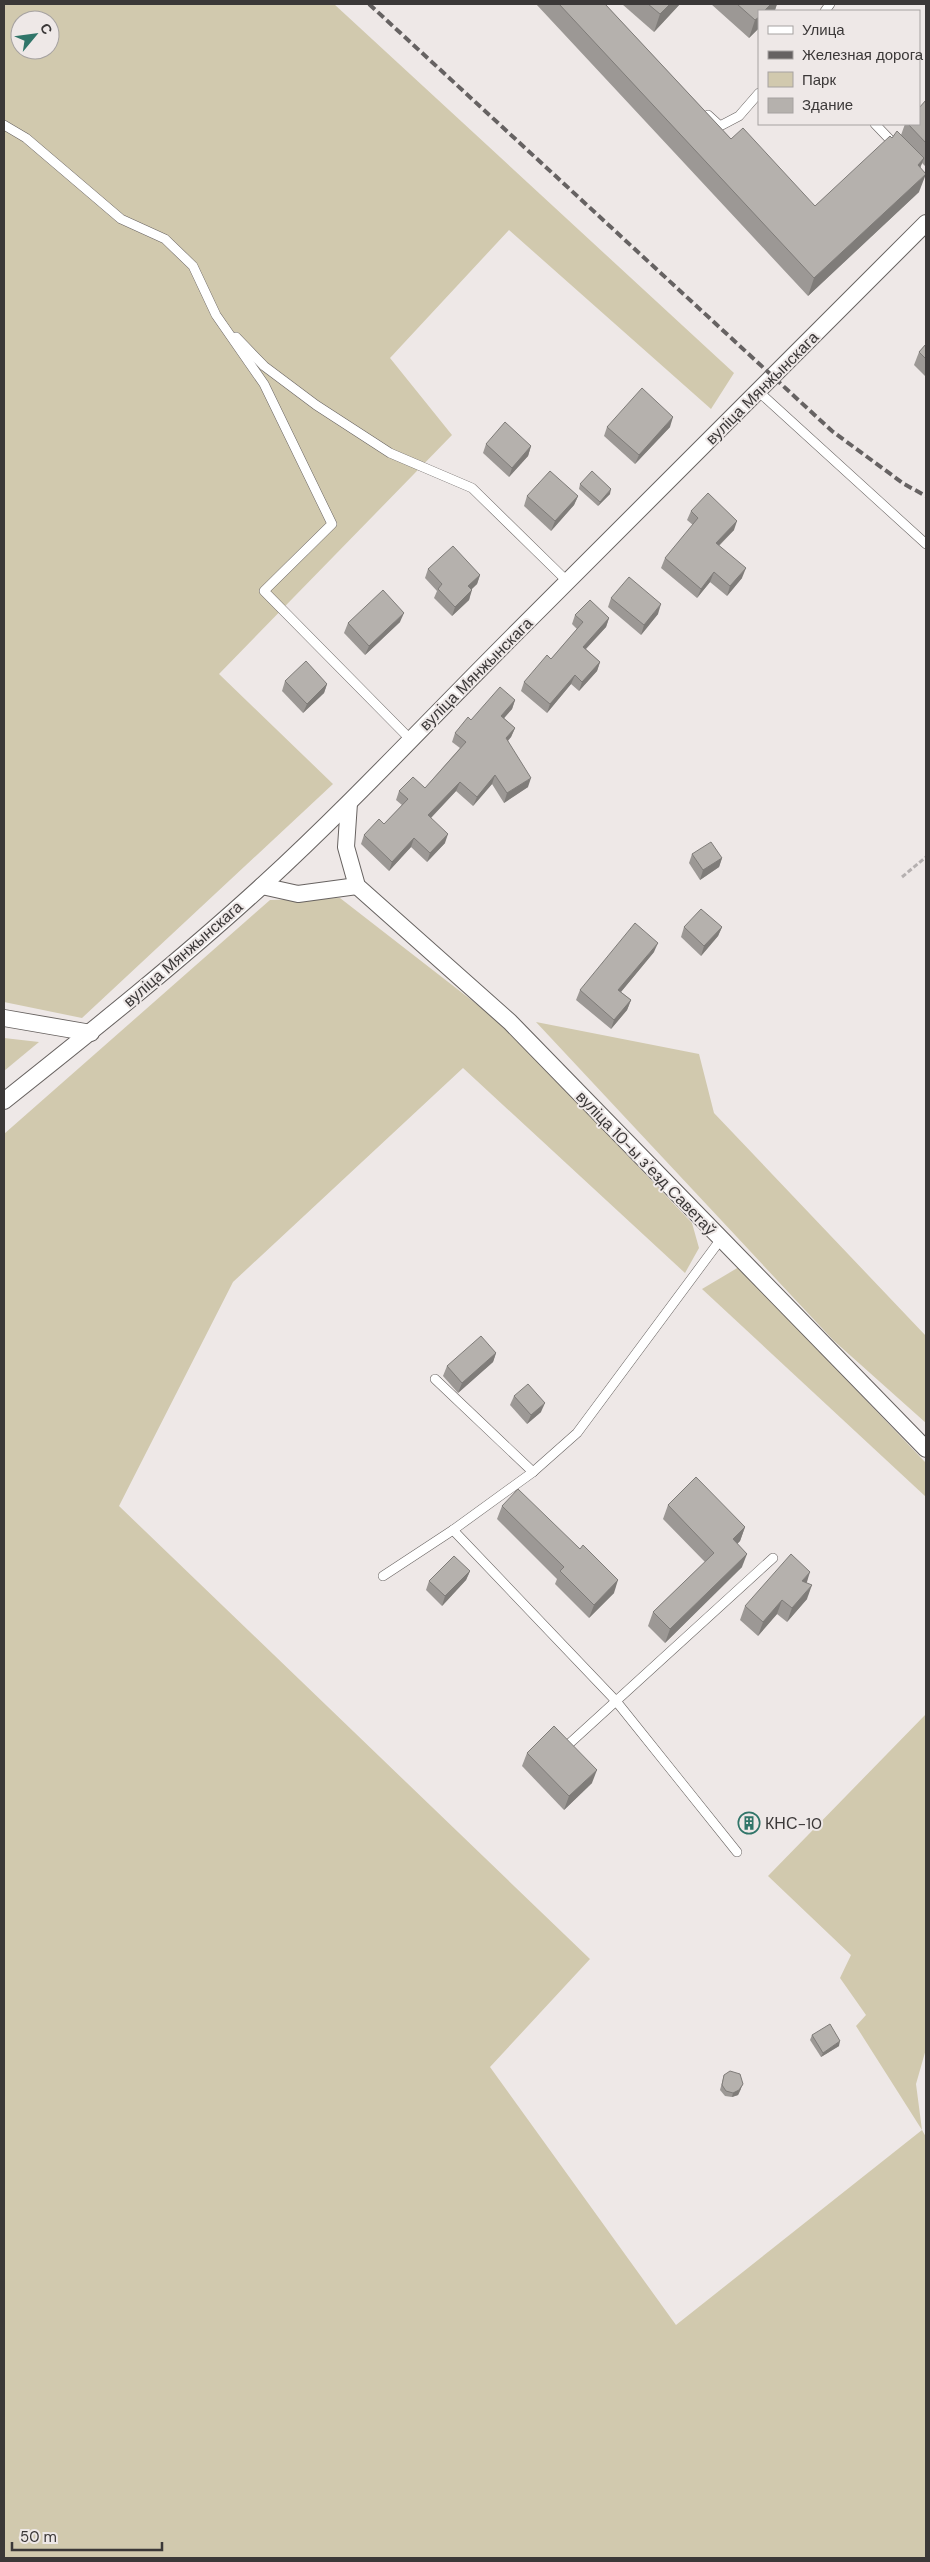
<svg xmlns="http://www.w3.org/2000/svg" width="930" height="2562" font-family="'DM Sans',sans-serif">
<style>
.green{fill:#d1c9ae;fill-rule:evenodd}
.lines{fill:none;stroke-linecap:round;stroke-linejoin:round}
.service-casing{stroke:#676260;stroke-width:10}
.minor-casing{stroke:#676260;stroke-width:18}
.path{stroke:#b5b0b0;stroke-width:3;stroke-dasharray:5 2.5;stroke-linecap:butt}
.service{stroke:#fff;stroke-width:9}
.minor{stroke:#fff;stroke-width:16}
.rail{stroke:#666262;stroke-width:4;stroke-dasharray:8 4;stroke-linecap:butt}
.wall{fill:#9c9895}
.shaded-wall{fill:#7f7c79}
.building{fill:#b5b1ad;stroke:#7f7c79}
.labels{text-anchor:middle;dominant-baseline:central;stroke-width:4;stroke-linejoin:round;paint-order:stroke}
.street-label{font-size:16px;fill:#3b3838;stroke:#eee8e7}
.poi-label{font-size:16px;fill:#3b3838;stroke:#eee8e7;text-anchor:start}
</style>
<rect width="100%" height="100%" fill="#eee8e7"/>
<g class="green">
<path d="M4 4H334L734 373 711 409 509 230 390 358 452 435 219 674 333 784 82 1018 4 1002ZM20 20H50V50H20Z"/>
<polygon points="340,898 501,1023 692,1223 699,1248 685,1273 463,1068 233,1282 119,1506 590,1959 490,2067 676,2325 922,2130 856,2026 866,2015 840,1978 851,1955 768,1876 926,1714 926,2049 916,2084 922,2130 926,2137 926,2558 4,2558 4,1134 270,900"/>
<polygon points="536,1022 699,1054 714,1113 926,1336 926,1423 833,1340"/>
<polygon points="4,1038 39,1042 4,1071"/>
<polygon points="739,1267 926,1463 926,1497 702,1289"/>
</g>
<g class="lines">
<g class="service-casing">
<g id="service">
<polyline points="825,11 830,4"/>
<polyline points="708,115 720,126 739,116 759,93"/>
<polyline points="875,124 896,146"/>
<polyline points="4,125 26,138 121,219 165,239 193,266 216,315 264,384 332,524 264,591 410,739"/>
<polyline points="236,337 264,366 316,405 390,453 472,488 568,582"/>
<polyline points="759,392 926,544"/>
<polyline points="435,1379 533,1472"/>
<polyline points="453,1530 616,1701 737,1852"/>
<polyline points="383,1576 453,1530 533,1472 577,1433 721,1239"/>
<polyline points="570,1743 773,1558"/>
</g>
</g>
<g class="minor-casing">
<g id="minor">
<polyline points="349,803 346,847 357,886 510,1022 926,1449"/>
<polyline points="262,886 298,894 357,886"/>
<polyline points="4,1018 91,1033"/>
<path d="M4 1101C92 1031 181 960 264 884 351 804 431 718 514 635 652 498 789 360 926 223"/>
</g>
</g>
<polyline class="path" points="902,877 926,857"/>
<use href="#service" class="service"/>
<use href="#minor" class="minor"/>
<polyline class="rail" points="369,4 832,431 904,484 926,496"/>
</g>
<g class="wall">
<polygon points="536,4 605,4 731,139 815,206 892,138 901,135 905,124 919,124 926,100 926,167 922,163 920,168 919,192 808,296"/>
<polygon points="622,4 680,4 654,32"/>
<polygon points="711,4 777,4 775,10 774,11 759,11 759,28 749,38"/>
<polygon points="926,344 926,377 914,365 919,352"/>
<polygon points="607,427 670,427 635,464 604,436"/>
<polygon points="486,444 531,446 528,456 509,477 483,453"/>
<polygon points="580,484 610,494 598,506 579,489"/>
<polygon points="527,496 578,496 574,505 551,531 524,506"/>
<polygon points="691,511 734,530 719,546 742,578 727,596 710,582 697,598 661,568 665,558 693,525 687,520"/>
<polygon points="428,569 480,575 477,584 471,589 469,600 452,616 434,598 437,591 425,578"/>
<polygon points="611,598 658,614 641,635 608,607"/>
<polygon points="575,615 609,618 606,627 586,649 600,662 597,671 579,691 571,684 547,713 521,691 524,682 551,659 577,629 572,624"/>
<polygon points="400,622 365,655 344,633 348,623"/>
<polygon points="285,681 327,684 324,693 303,713 282,691"/>
<polygon points="515,700 512,709 504,718 515,728 511,737 508,741 528,787 504,803 492,784 473,806 456,791 431,818 445,843 427,862 411,847 389,871 361,844 364,835 384,824 402,805 396,800 399,791 425,788 460,748 452,742 455,733 471,720"/>
<polygon points="692,854 722,858 719,867 700,880 689,863"/>
<polygon points="684,927 722,927 718,936 701,956 681,937"/>
<polygon points="654,952 621,992 631,1000 627,1010 611,1029 576,1000 580,990"/>
<polygon points="496,1353 493,1362 458,1393 443,1376 447,1366"/>
<polygon points="514,1396 541,1412 527,1424 510,1405"/>
<polygon points="668,1505 745,1527 740,1541 737,1544 742,1567 665,1643 648,1626 653,1612 705,1562 663,1519"/>
<polygon points="502,1506 614,1593 589,1618 555,1584 557,1579 497,1519"/>
<polygon points="470,1571 466,1580 442,1606 426,1590 429,1581"/>
<polygon points="806,1583 807,1599 787,1622 777,1614 758,1636 740,1620 745,1606"/>
<polygon points="527,1753 592,1783 564,1810 522,1766"/>
<polygon points="812,2035 839,2046 821,2057 810,2040"/>
<polygon points="724,2075 741,2089 738,2095 732,2097 725,2096 720,2090"/>
</g>
<g class="shaded-wall">
<polygon points="670,4 680,4 654,32 660,14"/>
<polygon points="771,4 777,4 775,10 774,11 764,11"/>
<polygon points="759,17 759,28 749,38 755,20"/>
<polygon points="924,158 917,176 918,165"/>
<polygon points="926,174 919,192 808,296 814,278"/>
<polygon points="673,417 670,427 635,464 639,455"/>
<polygon points="531,446 528,456 509,477 512,468"/>
<polygon points="611,489 610,494 598,506 600,502"/>
<polygon points="578,496 574,505 551,531 555,521"/>
<polygon points="737,521 734,530 712,552 716,543"/>
<polygon points="746,568 742,578 727,596 730,586"/>
<polygon points="714,572 710,582 697,598 701,589"/>
<polygon points="480,575 477,584 465,596 468,586"/>
<polygon points="472,590 469,600 452,616 455,607"/>
<polygon points="661,604 658,614 641,635 644,625"/>
<polygon points="404,613 400,622 365,655 369,646"/>
<polygon points="609,618 606,627 579,656 583,647"/>
<polygon points="600,662 597,671 579,691 582,682"/>
<polygon points="575,675 571,684 547,713 550,704"/>
<polygon points="327,684 324,693 303,713 307,704"/>
<polygon points="515,700 512,709 498,725 501,716"/>
<polygon points="515,728 511,737 502,747 506,738"/>
<polygon points="495,775 492,784 473,806 477,797"/>
<polygon points="531,778 528,787 504,803 507,793"/>
<polygon points="460,782 456,791 425,824 428,815"/>
<polygon points="448,834 445,843 427,862 430,853"/>
<polygon points="414,838 411,847 389,871 392,862"/>
<polygon points="722,858 719,867 700,880 703,870"/>
<polygon points="722,927 718,936 701,956 704,946"/>
<polygon points="658,943 654,952 615,999 618,990"/>
<polygon points="631,1000 627,1010 611,1029 614,1020"/>
<polygon points="496,1353 493,1362 458,1393 462,1383"/>
<polygon points="545,1403 541,1412 527,1424 531,1415"/>
<polygon points="745,1527 740,1541 728,1553 733,1539"/>
<polygon points="747,1554 742,1567 665,1643 670,1629"/>
<polygon points="470,1571 466,1580 442,1606 445,1596"/>
<polygon points="810,1572 806,1585 802,1581"/>
<polygon points="618,1580 614,1593 589,1618 594,1605"/>
<polygon points="812,1585 807,1599 787,1622 792,1608"/>
<polygon points="782,1600 777,1614 758,1636 763,1622"/>
<polygon points="597,1770 592,1783 564,1810 569,1796"/>
<polygon points="840,2041 839,2046 821,2057 823,2053"/>
<polygon points="743,2084 738,2095 732,2097 733,2093"/>
</g>
<g class="building">
<polygon points="559,4 605,4 731,139 743,128 815,206 890,136 892,138 897,131 924,158 918,165 926,174 814,278"/>
<polygon points="648,4 670,4 660,14"/>
<polygon points="737,4 771,4 764,11 759,11 759,17 755,20"/>
<polygon points="926,100 926,143 908,124 919,124 919,108"/>
<polygon points="926,344 926,359 919,352"/>
<polygon points="642,388 673,417 639,455 607,427"/>
<polygon points="505,422 531,446 512,468 486,444"/>
<polygon points="550,471 578,496 555,521 527,496"/>
<polygon points="592,471 611,489 600,502 580,484"/>
<polygon points="708,493 737,521 716,543 746,568 730,586 714,572 701,589 665,558 698,518 691,511"/>
<polygon points="453,546 480,575 468,586 472,590 455,607 438,589 442,584 428,569"/>
<polygon points="629,577 661,604 644,625 611,598"/>
<polygon points="383,590 404,613 369,646 348,623"/>
<polygon points="590,600 609,618 583,647 600,662 582,682 575,675 550,704 524,682 547,655 551,659 583,622 575,615"/>
<polygon points="306,661 327,684 307,704 285,681"/>
<polygon points="500,687 515,700 501,716 515,728 506,738 531,778 507,793 495,775 477,797 460,782 428,815 448,834 430,853 414,838 392,862 364,835 379,819 384,824 408,799 399,791 413,777 425,788 466,742 455,733 468,717 471,720"/>
<polygon points="711,842 722,858 703,870 692,854"/>
<polygon points="701,909 722,927 704,946 684,927"/>
<polygon points="635,923 658,943 618,990 631,1000 614,1020 580,990"/>
<polygon points="481,1336 496,1353 462,1383 447,1366"/>
<polygon points="528,1384 545,1403 531,1415 514,1396"/>
<polygon points="696,1477 745,1527 733,1539 747,1554 670,1629 653,1612 714,1553 668,1505"/>
<polygon points="518,1489 580,1549 583,1545 618,1580 594,1605 560,1571 564,1567 502,1506"/>
<polygon points="791,1554 810,1572 802,1581 812,1585 792,1608 782,1600 763,1622 745,1606"/>
<polygon points="454,1556 470,1571 445,1596 429,1581"/>
<polygon points="554,1726 597,1770 569,1796 527,1753"/>
<polygon points="830,2024 840,2041 823,2053 812,2035"/>
<polygon points="730,2071 740,2074 743,2084 739,2090 733,2093 726,2091 722,2085 724,2075"/>
</g>
<defs>
<g id="building-ring" transform="scale(1.125)"><circle r="9.5" fill="#eee8e7" stroke="#307569" stroke-width="1.5"/><path d="M-4-6H4V6H1V3H-1V6H-4ZM-2.5-4.3h1.7v1.8h-1.7ZM.8-4.3h1.7v1.8H.8ZM-2.5-1h1.7V.8h-1.7ZM.8-1h1.7V.8H.8Z" fill="#307569"/></g>
</defs>
<g fill-rule="evenodd">
<use href="#building-ring" x="749" y="1823"/>
</g>
<g class="labels">
<g class="street-label">
<text transform="translate(762 388) rotate(-45)">вуліца Мянжынскага</text>
<text transform="translate(476 674) rotate(-45)">вуліца Мянжынскага</text>
<text transform="translate(183 954) rotate(-41)">вуліца Мянжынскага</text>
<text transform="translate(646 1163) rotate(46)">вуліца 10-ы зʼезд Саветаў</text>
</g>
<g class="poi-label">
<text x="765" y="1823">КНС-10</text>
</g>
</g>
<rect width="930" height="2562" fill="none" stroke="#3b3838" stroke-width="10"/>
<rect x="758" y="10" width="162" height="115" fill="#eee8e7" stroke="#a6a2a1"/>
<rect x="768" y="26" width="25" height="8" fill="#ffffff" stroke="#a6a2a1"/>
<text x="802" y="35" font-size="15" fill="#3b3838">Улица</text>
<rect x="768" y="51" width="25" height="8" fill="#666262" stroke="#a6a2a1"/>
<text x="802" y="60" font-size="15" fill="#3b3838">Железная дорога</text>
<rect x="768" y="72" width="25" height="15" fill="#d1c9ae" stroke="#a6a2a1"/>
<text x="802" y="85" font-size="15" fill="#3b3838">Парк</text>
<rect x="768" y="98" width="25" height="15" fill="#b5b1ad" stroke="#a6a2a1"/>
<text x="802" y="110" font-size="15" fill="#3b3838">Здание</text>
<g transform="translate(35 35) rotate(61)"><circle r="24" fill="#eee8e7" stroke="#a6a2a1"/>
<path d="M0-4L9 19L0 12L-9 19Z" fill="#307569"/>
<text y="-8" font-size="14" font-weight="bold" text-anchor="middle" fill="#3b3838">С</text>
</g>
<path d="M12 2542v8h150v-8" fill="none" stroke="#3b3838" stroke-width="2.5"/>
<text x="20" y="2542" font-size="15" fill="#3b3838" stroke="#eee8e7" stroke-width="4" paint-order="stroke">50 m</text>
</svg>
